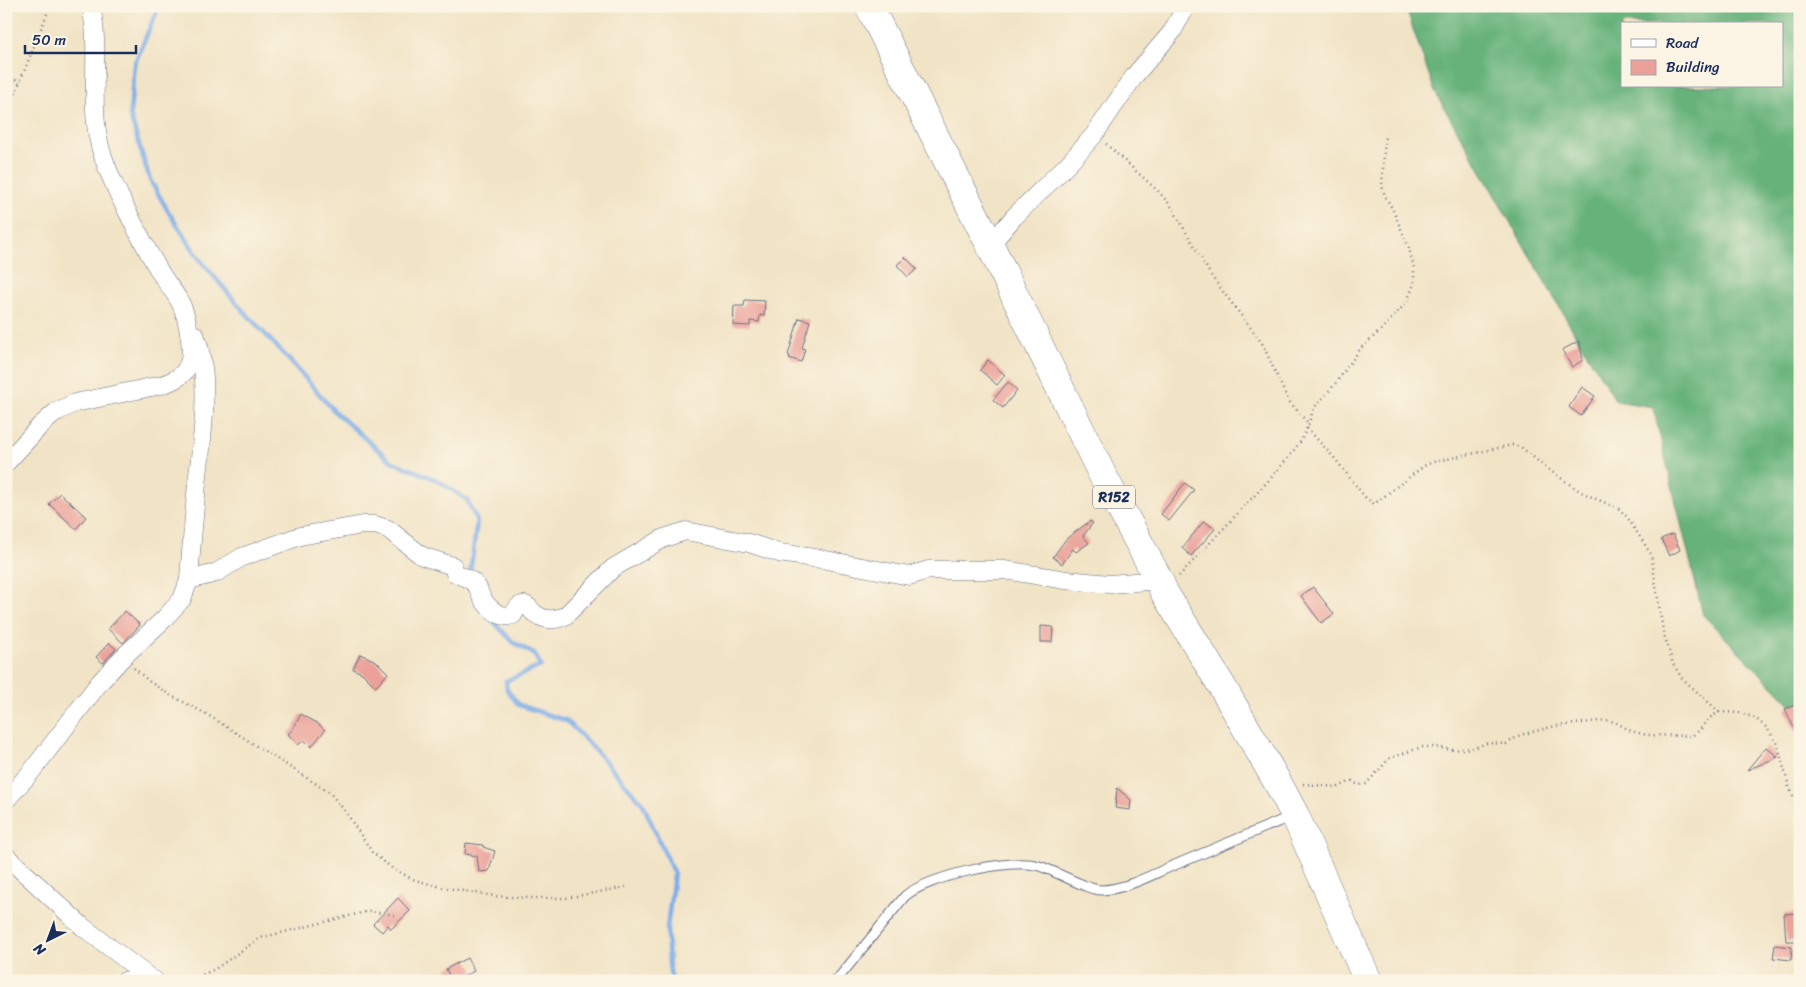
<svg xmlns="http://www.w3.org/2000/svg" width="1806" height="987" font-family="Sriracha,sans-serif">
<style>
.forest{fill:#66b27a;stroke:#40706c;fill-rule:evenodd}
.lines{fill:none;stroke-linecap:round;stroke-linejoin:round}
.stream{stroke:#7eade8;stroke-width:4.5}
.building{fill:#eba199}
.service-casing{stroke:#666e82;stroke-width:11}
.minor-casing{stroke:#666e82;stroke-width:19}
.primary-casing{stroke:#666e82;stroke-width:29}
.path{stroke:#666e82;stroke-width:2.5;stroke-dasharray:1 4;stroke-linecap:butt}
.service{stroke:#fff;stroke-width:9}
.minor{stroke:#fff;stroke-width:18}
.primary{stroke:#fff;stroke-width:28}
.labels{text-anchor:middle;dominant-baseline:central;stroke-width:4;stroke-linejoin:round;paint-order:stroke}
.shield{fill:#fcf5e5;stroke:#5e6a86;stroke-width:1}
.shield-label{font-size:14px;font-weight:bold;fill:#1b2f5e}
</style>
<rect width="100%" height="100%" fill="#fcf5e5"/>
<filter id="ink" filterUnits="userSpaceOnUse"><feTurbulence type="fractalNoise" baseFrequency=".02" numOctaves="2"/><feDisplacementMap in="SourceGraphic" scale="10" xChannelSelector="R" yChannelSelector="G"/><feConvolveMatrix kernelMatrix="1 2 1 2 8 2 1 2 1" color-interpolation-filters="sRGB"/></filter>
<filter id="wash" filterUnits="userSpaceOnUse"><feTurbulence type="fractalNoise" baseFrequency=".0096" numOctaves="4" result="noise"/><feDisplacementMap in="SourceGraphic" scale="20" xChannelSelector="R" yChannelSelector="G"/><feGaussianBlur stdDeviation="1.12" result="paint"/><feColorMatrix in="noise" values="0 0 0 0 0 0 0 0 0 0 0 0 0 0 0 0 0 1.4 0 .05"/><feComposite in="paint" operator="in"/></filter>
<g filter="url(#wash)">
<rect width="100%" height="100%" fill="#f1e3c5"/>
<path class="forest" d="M1405 6H1800V714L1703 615 1653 407 1616 401 1579 341 1435 92ZM1622 24H1782V86H1622Z"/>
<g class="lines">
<g class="stream">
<polyline points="159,6 134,65 130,115 150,180 171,216 201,261 240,307 292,363 336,413 391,461 437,480 467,500 477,521 470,574"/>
<polyline points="488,616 513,642 534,654 541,666 506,681 507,690 519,705 567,721 596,751 643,804 674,874 667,928 669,965 672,981"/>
</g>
</g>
<g id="blocks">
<g class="building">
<polygon points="905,257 917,269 908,277 897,265"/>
<polygon points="745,300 765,301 764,316 760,315 759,322 750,321 750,326 733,325 734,306 744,306"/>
<polygon points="799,318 810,321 802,348 805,349 801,362 789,358 790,356 788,355"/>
<polygon points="1579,341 1583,360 1572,367 1562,350"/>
<polygon points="988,360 1005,375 997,385 980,370"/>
<polygon points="1008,382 1017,390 1003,408 993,400"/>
<polygon points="1582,387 1595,396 1581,416 1569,407"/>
<polygon points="1185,483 1194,490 1169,521 1161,514"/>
<polygon points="60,493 86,517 76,529 49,504"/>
<polygon points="1090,521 1093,523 1083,536 1089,543 1076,552 1073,549 1062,564 1053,557 1066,539"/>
<polygon points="1204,521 1215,529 1191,556 1182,548"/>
<polygon points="1673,534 1680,550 1669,556 1661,539"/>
<polygon points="1313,587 1334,614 1321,623 1301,596"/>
<polygon points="125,611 140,625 123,643 108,629"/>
<polygon points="1041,626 1053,627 1052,642 1041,642"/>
<polygon points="109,643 116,649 103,663 96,657"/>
<polygon points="360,654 376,661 388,673 376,687 362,673 353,669"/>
<polygon points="1800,703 1800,741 1785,709"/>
<polygon points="301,714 317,723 325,730 311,747 304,740 298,745 288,734 293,729"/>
<polygon points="1766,747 1778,757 1747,770"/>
<polygon points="1117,788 1131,800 1130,810 1115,808"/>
<polygon points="466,843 483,845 483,847 495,851 489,871 479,872 477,856 465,854"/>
<polygon points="398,898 410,911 391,929 388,925 382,932 373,924"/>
<polygon points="1800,913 1800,941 1786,941 1784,914"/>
<polygon points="1775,945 1792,947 1791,960 1773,958"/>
<polygon points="467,958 474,971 456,981 452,981 446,969"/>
</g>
</g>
</g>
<g filter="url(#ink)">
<use href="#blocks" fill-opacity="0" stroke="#666e82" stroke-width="1"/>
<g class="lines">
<g class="service-casing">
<path id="service" d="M836 981 905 896C927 877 1011 857 1039 866 1054 870 1089 891 1102 890 1126 889 1149 876 1170 867 1211 850 1252 833 1292 816"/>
</g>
<g class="minor-casing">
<g id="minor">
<polyline points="990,245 1014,217 1070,162 1094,135 1135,75 1172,32 1186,6"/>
<path d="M6 463 40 426 56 412 75 403 161 385C173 381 185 376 189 363 194 349 187 317 181 304 175 292 166 283 160 272 145 247 132 221 119 195 111 177 103 161 99 142 89 98 101 51 91 6"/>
<path d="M189 580 216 573 242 557 300 536 363 525H375L388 529 422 556 453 566 455 573C462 577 471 578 476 585 479 588 479 592 481 596 487 607 500 620 513 615 516 610 518 604 525 605 529 606 531 610 534 613 543 620 554 621 565 616L613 568 664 538 686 531 749 543 779 553 821 559 909 576 928 570H1004L1066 580 1110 584 1159 580"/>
<path d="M6 800 31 772 100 682 122 658 164 619 182 599 189 580C191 548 194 516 197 484 202 440 212 376 195 335"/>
<polyline points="6,856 83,927 154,981"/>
<polyline points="125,981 138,979 154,980"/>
</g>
</g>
<g class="primary-casing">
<polyline id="primary" points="869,6 990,245 1102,474 1159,580 1164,592 1220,683 1279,785 1295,815 1368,981"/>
</g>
<g class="path">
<polyline points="6,76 20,82"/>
<polyline points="6,117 50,6"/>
<polyline points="1106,144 1158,191 1171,206 1212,277 1262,343 1288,400 1308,423"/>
<polyline points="1307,428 1336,460 1365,497 1374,504 1424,466 1433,462 1512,445 1521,447 1545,467 1581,492 1619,509 1627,517 1651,554 1663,631 1673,664 1682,678 1719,712"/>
<polyline points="1179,576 1270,479 1291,454 1301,441 1307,428 1314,408 1335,384 1361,348 1381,330 1407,302 1414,284 1414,268 1409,248 1392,208 1385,196 1382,186 1385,136"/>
<polyline points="134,668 150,682 170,695 208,715 329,792 345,811 372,852 393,869 415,880 441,887 494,896 529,898 566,898 626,887"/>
<polyline points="1303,784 1338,787 1352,781 1358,785 1366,784 1390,758 1422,747 1435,747 1453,750 1474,748 1487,743 1506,744 1520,735 1551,727 1606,720 1615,722 1631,731 1647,735 1692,736 1700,730 1708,719 1719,712 1741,713 1755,718 1767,728 1777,743 1789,787 1800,809"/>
<polyline points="184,981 191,980 215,969 260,938 369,911 394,915"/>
</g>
<use href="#service" class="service"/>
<use href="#minor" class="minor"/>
<use href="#primary" class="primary"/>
</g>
</g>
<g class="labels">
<rect class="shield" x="1093" y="485.5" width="42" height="23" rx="4"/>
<g class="shield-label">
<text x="1114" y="497">R152</text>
</g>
</g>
<rect width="1806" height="987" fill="none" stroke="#fcf5e5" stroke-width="25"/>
<rect x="1621" y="22" width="162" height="65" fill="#fcf5e5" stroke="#a2a6af"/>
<rect x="1631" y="39" width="25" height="8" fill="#ffffff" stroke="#a2a6af"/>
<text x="1666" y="48" font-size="15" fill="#1b2f5e">Road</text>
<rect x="1631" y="60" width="25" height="15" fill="#eba199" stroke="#a2a6af"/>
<text x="1666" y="72" font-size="15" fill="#1b2f5e">Building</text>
<g transform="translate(48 940) rotate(222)" stroke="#fcf5e5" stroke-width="4" paint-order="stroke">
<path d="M0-4L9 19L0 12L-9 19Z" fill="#1b2f5e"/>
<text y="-8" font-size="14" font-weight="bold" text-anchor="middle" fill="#1b2f5e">N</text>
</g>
<path d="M25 45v8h111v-8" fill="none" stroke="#1b2f5e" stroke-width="2.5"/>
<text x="32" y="45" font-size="15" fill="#1b2f5e" stroke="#fcf5e5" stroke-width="4" paint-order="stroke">50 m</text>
</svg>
